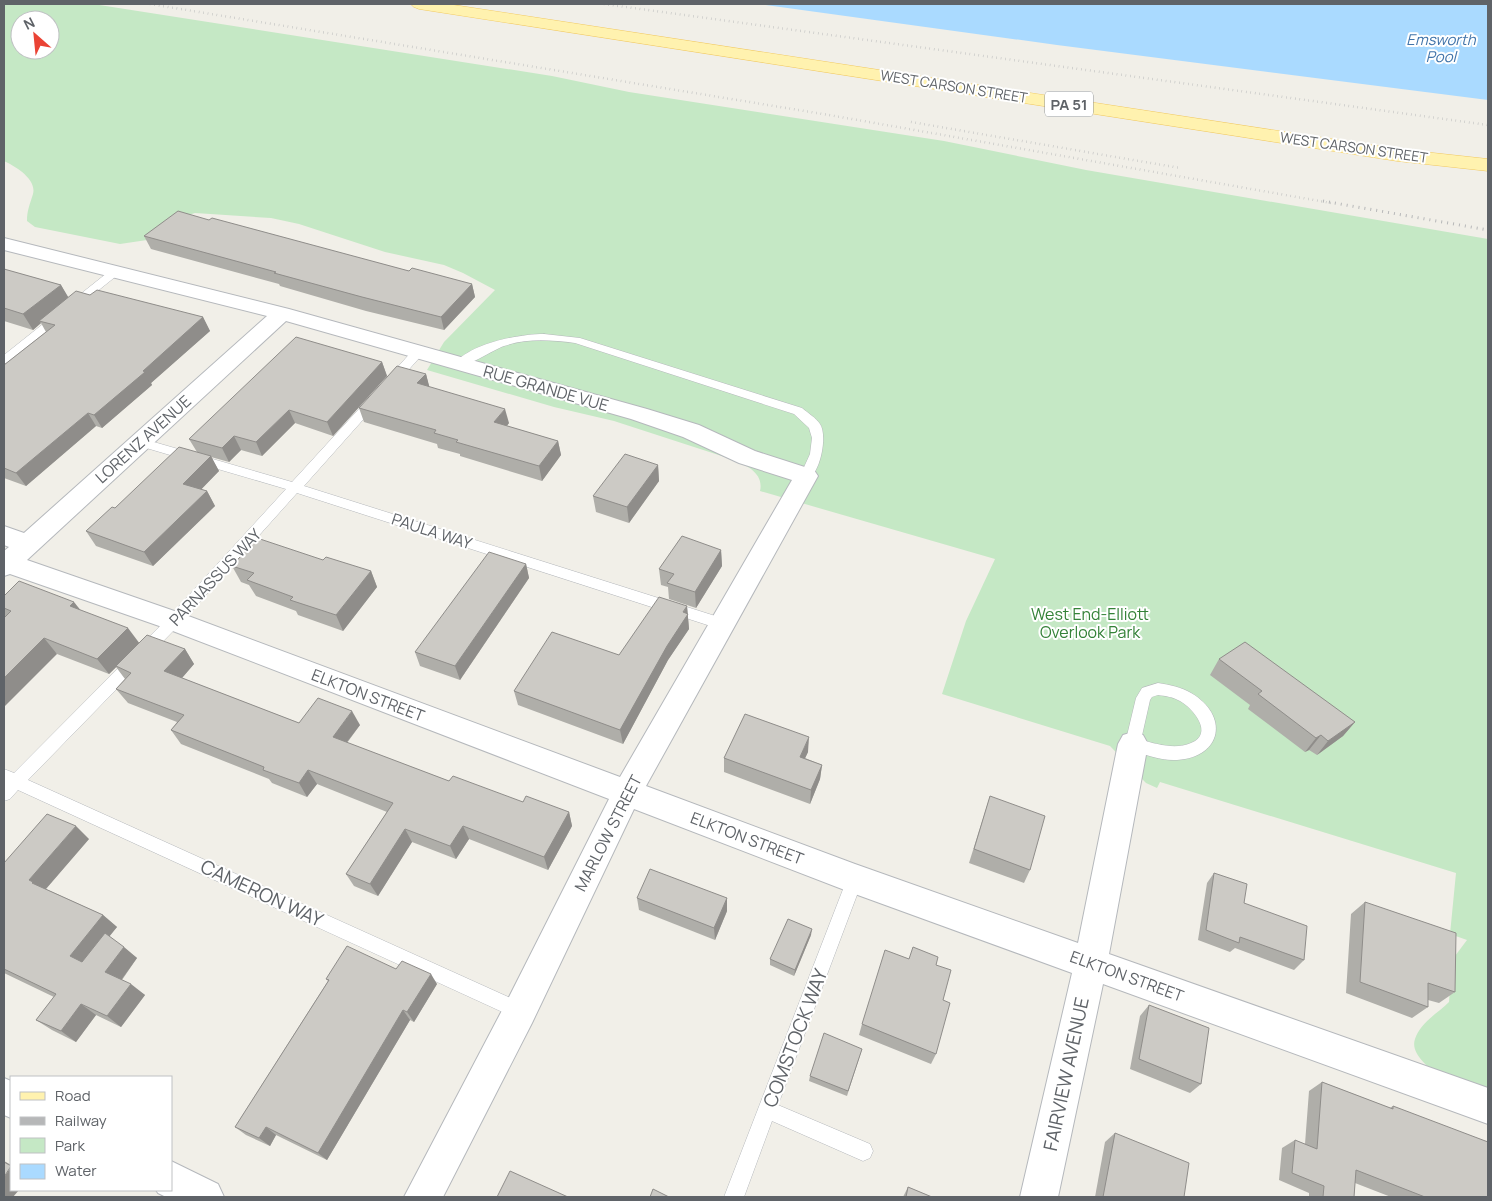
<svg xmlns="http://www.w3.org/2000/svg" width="1492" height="1201" font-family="Manrope,sans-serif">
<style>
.green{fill:#c5e8c5;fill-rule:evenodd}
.water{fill:#aadaff}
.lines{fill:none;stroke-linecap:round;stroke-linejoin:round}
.lane-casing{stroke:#b5b8bc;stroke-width:1}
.street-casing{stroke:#b5b8bc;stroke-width:2}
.primary-casing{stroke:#f2c960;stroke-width:1}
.lane{fill:#fff;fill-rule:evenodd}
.street{fill:#fff;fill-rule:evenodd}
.primary{fill:#fff2af;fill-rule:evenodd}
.rail-far1{stroke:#b6b7b8;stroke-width:2.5;stroke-dasharray:0.5 4;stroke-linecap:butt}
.rail{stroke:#b6b7b8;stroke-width:3;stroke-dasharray:1 5;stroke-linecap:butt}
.wall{fill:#afaea9}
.shaded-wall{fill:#8f8d8a}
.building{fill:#cccac5;stroke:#8f8d8a}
.labels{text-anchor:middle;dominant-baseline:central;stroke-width:4;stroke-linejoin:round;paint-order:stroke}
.far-street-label{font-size:14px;fill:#5f6368;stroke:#fff}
.far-water-label{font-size:15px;font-style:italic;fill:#4174aa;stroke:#fff}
.shield{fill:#fff;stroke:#8f9295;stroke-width:1}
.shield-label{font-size:15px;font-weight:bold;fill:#5f6368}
.street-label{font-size:16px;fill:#5f6368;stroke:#fff}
.park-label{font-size:16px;fill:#348238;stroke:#fff}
.near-street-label{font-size:19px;fill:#5f6368;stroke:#fff}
</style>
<rect width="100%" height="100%" fill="#f1efe8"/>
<path class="green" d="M4 4H93L552 76 629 92 944 141 1086 170 1488 239V1100C1470 1094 1406 1064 1415 1039 1420 1023 1438 1013 1449 1002L1452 960 1467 940 1450 934 1456 873 1160 782 1157 788 1146 783 1110 746 942 694 966 621 995 559 760 491C764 474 748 466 734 460L614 421 554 407 427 370 444 342 495 290 463 273 444 265 385 252 299 224 271 218 195 213 182 217 147 240 120 244 35 227 27 221C27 210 30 204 33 194 37 179 15 166 4 161ZM20 20H50V50H20Z"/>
<polygon class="water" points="759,4 1488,4 1488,100 1057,45"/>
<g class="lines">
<g class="lane-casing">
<g id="lane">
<polygon points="116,268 121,271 120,273 8,363 4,364 4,355 112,269"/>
<path d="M544 334 580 338 802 408C808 413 816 418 820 424 828 436 820 476 806 480L800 476 810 454 812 438 809 428 794 414 575 343C551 340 527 338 504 346 493 350 466 368 457 366L455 363C472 343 520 334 544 334Z"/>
<polygon points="417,349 421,350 423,353 421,356 395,385 387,385 385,382 387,379 413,350"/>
<polygon points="373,397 379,401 377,404 304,486 728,620 730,624 728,628 723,630 297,493 179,625 28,780 526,1005 529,1011 526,1017 520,1020 18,790 10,799 4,801 4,769 14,773 169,617 286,489 136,445 134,442 136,439 140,438 292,482 369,398"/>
<path d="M1158 683C1170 685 1181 687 1191 693 1229 715 1223 757 1177 760 1161 761 1143 754 1128 749L1125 744 1136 698 1142 688ZM1158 695C1166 696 1173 697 1180 701 1194 709 1214 734 1191 743 1175 750 1157 744 1141 740L1150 700 1152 697Z"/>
<polygon points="855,871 861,873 863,879 778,1105 870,1144 873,1151 870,1158 863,1161 772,1121 744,1197 724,1197 847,879 849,873"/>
</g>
</g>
<g class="street-casing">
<g id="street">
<path d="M4 238 289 309 647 409 699 425 755 451 814 470 818 476 646 786 855 864 1078 943 1118 744 1123 735 1133 732 1143 735 1148 744 1109 954 1488 1088V1124L1103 984 1058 1197H1020L1072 973 855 894 634 809 532 1023 443 1197H404L508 999 609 799 165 628 10 574 4 576V551L9 547 4 545V526L24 533 267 316 4 250ZM286 321 631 419 683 437 739 463 792 480 620 777 183 614 27 560Z"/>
<polygon points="4,1078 11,1081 11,1118 4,1115"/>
<polygon points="171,1161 218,1184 224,1197 166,1197 158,1193 156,1190 171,1190"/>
</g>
</g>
<g class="primary-casing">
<polygon id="primary" points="411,4 447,4 1397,149 1488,159 1488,171 1397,161 419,9 414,7"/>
</g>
<use href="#lane" class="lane"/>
<use href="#street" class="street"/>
<use href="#primary" class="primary"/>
<g class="rail-far1">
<polyline points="150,4 829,115 1331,203"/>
<polyline points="604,4 1488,125"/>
<polyline points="911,122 1180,168"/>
</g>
<polyline class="rail" points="1323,201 1488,230"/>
</g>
<g class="wall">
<polygon points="209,220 409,271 472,284 475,297 444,330 366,311 280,286 279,284 151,249 144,236"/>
<polygon points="4,267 6,270 61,285 68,298 90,295 203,317 210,331 151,383 152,385 102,428 96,426 26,486 4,478 4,365 46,332 41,323 33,330 4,321"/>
<polygon points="382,362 387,376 333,436 295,423 262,456 241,450 229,462 211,457 219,471 201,489 207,491 215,506 153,566 96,546 86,531 115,508 197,452 189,439"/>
<polygon points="426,374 429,387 509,423 507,426 558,441 561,455 542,481 460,456 460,454 438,448 437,444 364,422 359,408"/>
<polygon points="658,465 659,481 629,523 596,512 593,496"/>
<polygon points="721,550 722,566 696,608 669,599 668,587 661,585 659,569"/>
<polygon points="323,560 371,571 377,587 343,631 298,615 296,611 256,596 249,585 241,582 232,566"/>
<polygon points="526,564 529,578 460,680 420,666 415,652"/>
<polygon points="4,596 80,610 139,643 185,649 194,664 182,678 299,723 360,725 347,743 449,781 523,802 569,812 572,826 548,870 469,839 456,859 412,842 378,896 354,886 346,874 387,812 317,784 307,797 272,783 269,779 181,744 171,730 177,722 128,703 116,689 125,679 116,667 109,674 57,654 5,617 4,616"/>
<polygon points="687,606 689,629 668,660 623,744 518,705 514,691 619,655"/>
<polygon points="1219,659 1355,722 1343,736 1317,755 1309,750 1305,752 1248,709 1250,705 1210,675"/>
<polygon points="808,752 805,758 822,765 820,779 810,804 724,772 724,758"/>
<polygon points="990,796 1030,870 1024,883 969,863"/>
<polygon points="89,839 46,889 103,915 117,927 109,936 137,958 122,980 145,995 121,1027 96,1015 76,1042 52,1030 36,1020 54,997 4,973 4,863"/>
<polygon points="1214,873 1244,903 1304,960 1294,970 1235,948 1230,952 1198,940 1207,883"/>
<polygon points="637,898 727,898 727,911 715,940 639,910"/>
<polygon points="1365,902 1455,992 1439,1003 1428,1000 1428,1007 1412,1018 1346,993 1351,914"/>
<polygon points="811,935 794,976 770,965 770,959"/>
<polygon points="909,959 936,965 943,1000 936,1054 931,1064 859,1035 862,1024"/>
<polygon points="396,969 437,984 414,1022 410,1020 327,1160 276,1135 270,1146 246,1135 235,1127 328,981 326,979"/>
<polygon points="1149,1005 1201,1084 1190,1093 1130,1069 1140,1016"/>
<polygon points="862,1049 847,1096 809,1081 810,1076"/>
<polygon points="1322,1082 1390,1108 1393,1106 1488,1197 1391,1197 1355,1183 1354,1197 1309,1197 1309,1193 1279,1180 1282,1148 1295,1140 1305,1144 1309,1091"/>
<polygon points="1115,1133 1184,1197 1095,1197 1105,1142"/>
<polygon points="908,1187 932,1197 903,1197"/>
</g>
<g class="shaded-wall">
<polygon points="472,284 475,297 444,330 441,317"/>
<polygon points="61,285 70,300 39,321 41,323 33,330 23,314"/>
<polygon points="203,317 210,331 151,383 152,385 102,428 94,415"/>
<polygon points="382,362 387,376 333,436 327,422"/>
<polygon points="426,374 430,389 417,383"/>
<polygon points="505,409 509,423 498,437 494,422"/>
<polygon points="289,410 295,423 262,456 256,442"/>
<polygon points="88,413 96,426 26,486 16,473"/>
<polygon points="234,436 241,450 229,462 222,448"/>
<polygon points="558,441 561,455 542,481 539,466"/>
<polygon points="211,456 219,471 192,499 183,484"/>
<polygon points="658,465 659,481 629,523 627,507"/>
<polygon points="207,491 215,506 153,566 144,552"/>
<polygon points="721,550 722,566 696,608 695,592"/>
<polygon points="526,564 529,578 460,680 455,666"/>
<polygon points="371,571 377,587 343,631 336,615"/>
<polygon points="74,602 86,617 70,606"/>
<polygon points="687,606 689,629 668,660 623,744 620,730"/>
<polygon points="128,628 140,644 109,674 97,659"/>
<polygon points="44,638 57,654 4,707 4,678"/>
<polygon points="185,649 194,664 175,686 164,671"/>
<polygon points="352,711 360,725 340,751 333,737"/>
<polygon points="1355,722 1343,736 1317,755 1328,741"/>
<polygon points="1321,735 1309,750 1305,752 1316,738"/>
<polygon points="809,737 808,752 799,771 800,757"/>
<polygon points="822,765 820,779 810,804 811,790"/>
<polygon points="308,770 317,784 307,797 299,783"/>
<polygon points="569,812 572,826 548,870 544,857"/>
<polygon points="76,826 89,839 44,891 29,880"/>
<polygon points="463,826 469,839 456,859 450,846"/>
<polygon points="405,829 412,842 378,896 370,884"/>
<polygon points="727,898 727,911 715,940 714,928"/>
<polygon points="103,915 117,927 84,968 70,956"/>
<polygon points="812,929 811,935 794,976 795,970"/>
<polygon points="124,947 137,958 119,983 105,972"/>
<polygon points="431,974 437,984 414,1022 407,1012"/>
<polygon points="131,984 145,995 121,1027 107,1016"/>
<polygon points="81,1004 96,1015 76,1042 61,1031"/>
<polygon points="403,1010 410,1020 327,1160 318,1153"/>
<polygon points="266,1127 276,1135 270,1146 259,1138"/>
<polygon points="4,1161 11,1165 11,1166 4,1162"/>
<polygon points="11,1167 11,1190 19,1190 13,1197 4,1197 4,1177"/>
</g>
<g class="building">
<polygon points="178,211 209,220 212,218 409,271 412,268 472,284 441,317 362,297 274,273 276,272 144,236"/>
<polygon points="4,269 61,285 23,314 4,308"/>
<polygon points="97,290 203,317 143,371 145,372 94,415 88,413 16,473 4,468 4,365 55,325 39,321 76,291 90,295"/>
<polygon points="296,337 382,362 327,422 289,410 256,442 234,436 222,448 189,439"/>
<polygon points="397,366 426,374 417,383 505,409 494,422 558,441 539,466 456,442 458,440 434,433 436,430 359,408"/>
<polygon points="179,447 211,456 183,484 207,491 144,552 86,531 112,507 115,508"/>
<polygon points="625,454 658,465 627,507 593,496"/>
<polygon points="682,536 721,550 695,592 667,583 674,574 659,569"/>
<polygon points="257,538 323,560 326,557 371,571 336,615 290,600 293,597 247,580 254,573 232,566"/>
<polygon points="489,552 526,564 455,666 415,652"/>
<polygon points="19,581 74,602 70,606 128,628 97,659 44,638 4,678 4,618 11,611 4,608 4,596"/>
<polygon points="659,597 687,606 683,612 688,614 667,646 620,730 514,691 552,632 619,655"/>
<polygon points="147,635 185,649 164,671 299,723 318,698 352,711 333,737 449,781 453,776 523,802 526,796 569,812 544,857 463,826 450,846 405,829 370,884 346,874 393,803 308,770 299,783 263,770 264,767 171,730 184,715 116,689 131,673 116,666"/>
<polygon points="1245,642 1355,722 1328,741 1321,735 1316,738 1258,694 1262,691 1219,659"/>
<polygon points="745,714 809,737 800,757 822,765 811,790 724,758"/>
<polygon points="990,796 1045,816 1030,870 974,849"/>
<polygon points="47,814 76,826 29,880 33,882 32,883 103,915 70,956 82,962 105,933 124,947 105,972 131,984 107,1016 81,1004 61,1031 36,1020 56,994 4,969 4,863"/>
<polygon points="650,869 727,898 714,928 637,898"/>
<polygon points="1214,873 1247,884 1244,903 1307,926 1304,960 1240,937 1239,943 1206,930"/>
<polygon points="1365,902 1456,933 1455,992 1428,983 1428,1007 1360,982"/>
<polygon points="788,919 812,929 795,970 770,959"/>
<polygon points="347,946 396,969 402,961 431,974 407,1012 403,1010 318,1153 266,1127 259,1138 235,1127 329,980 326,979"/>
<polygon points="913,947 938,957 936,965 951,970 943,1000 950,1003 936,1054 862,1024 885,950 909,959"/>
<polygon points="1149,1005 1209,1028 1201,1084 1139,1059"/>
<polygon points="824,1033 862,1049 848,1091 810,1076"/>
<polygon points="1322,1082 1393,1109 1393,1106 1488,1142 1488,1197 1425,1197 1356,1170 1354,1197 1323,1197 1324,1186 1292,1173 1295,1140 1317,1149"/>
<polygon points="1115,1133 1189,1163 1184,1197 1103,1197"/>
<polygon points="4,1162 11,1166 4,1177"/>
<polygon points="510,1171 568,1197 497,1197"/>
<polygon points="908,1187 932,1197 906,1197"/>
<polygon points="653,1189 669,1197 650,1197"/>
</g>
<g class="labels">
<g class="far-street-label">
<text transform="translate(954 86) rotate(9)">WEST CARSON STREET</text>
<text transform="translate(1354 147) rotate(8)">WEST CARSON STREET</text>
</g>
<g class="far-water-label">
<text x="1441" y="39">Emsworth<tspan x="1441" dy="17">Pool</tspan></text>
</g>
<rect class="shield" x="1045" y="91.5" width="48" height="25" rx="4"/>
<g class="shield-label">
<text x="1069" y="104">PA 51</text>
</g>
<g class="street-label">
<text transform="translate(546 388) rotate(16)">RUE GRANDE VUE</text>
<text transform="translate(143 439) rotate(-42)">LORENZ AVENUE</text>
<text transform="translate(432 531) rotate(18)">PAULA WAY</text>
<text transform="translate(215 577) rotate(-47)">PARNASSUS WAY</text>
<text transform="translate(368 695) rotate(21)">ELKTON STREET</text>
<text transform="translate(608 833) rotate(-63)">MARLOW STREET</text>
<text transform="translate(747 838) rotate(21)">ELKTON STREET</text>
<text transform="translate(1127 976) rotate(20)">ELKTON STREET</text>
</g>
<g class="park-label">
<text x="1090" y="614">West End-Elliott<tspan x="1090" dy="18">Overlook Park</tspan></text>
</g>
<g class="near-street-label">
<text transform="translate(262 893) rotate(25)">CAMERON WAY</text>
<text transform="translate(795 1038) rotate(-69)">COMSTOCK WAY</text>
<text transform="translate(1066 1074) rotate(-78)">FAIRVIEW AVENUE</text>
</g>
</g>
<rect width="1492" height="1201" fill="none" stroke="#5f6368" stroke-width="10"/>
<rect x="10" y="1076" width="162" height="115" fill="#ffffff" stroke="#bfc1c3"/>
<rect x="20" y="1092" width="25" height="8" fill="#fff2af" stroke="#bfc1c3"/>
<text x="55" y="1101" font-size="15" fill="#5f6368">Road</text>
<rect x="20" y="1117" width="25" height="8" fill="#b6b7b8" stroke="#bfc1c3"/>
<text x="55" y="1126" font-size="15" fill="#5f6368">Railway</text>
<rect x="20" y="1138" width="25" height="15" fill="#c5e8c5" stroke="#bfc1c3"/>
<text x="55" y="1151" font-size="15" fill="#5f6368">Park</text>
<rect x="20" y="1164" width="25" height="15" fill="#aadaff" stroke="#bfc1c3"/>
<text x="55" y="1176" font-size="15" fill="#5f6368">Water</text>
<g transform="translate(35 35) rotate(333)"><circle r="24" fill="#ffffff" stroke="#bfc1c3"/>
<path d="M0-4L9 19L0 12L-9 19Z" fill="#ea4335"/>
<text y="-8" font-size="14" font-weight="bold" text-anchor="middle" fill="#5f6368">N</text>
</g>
</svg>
